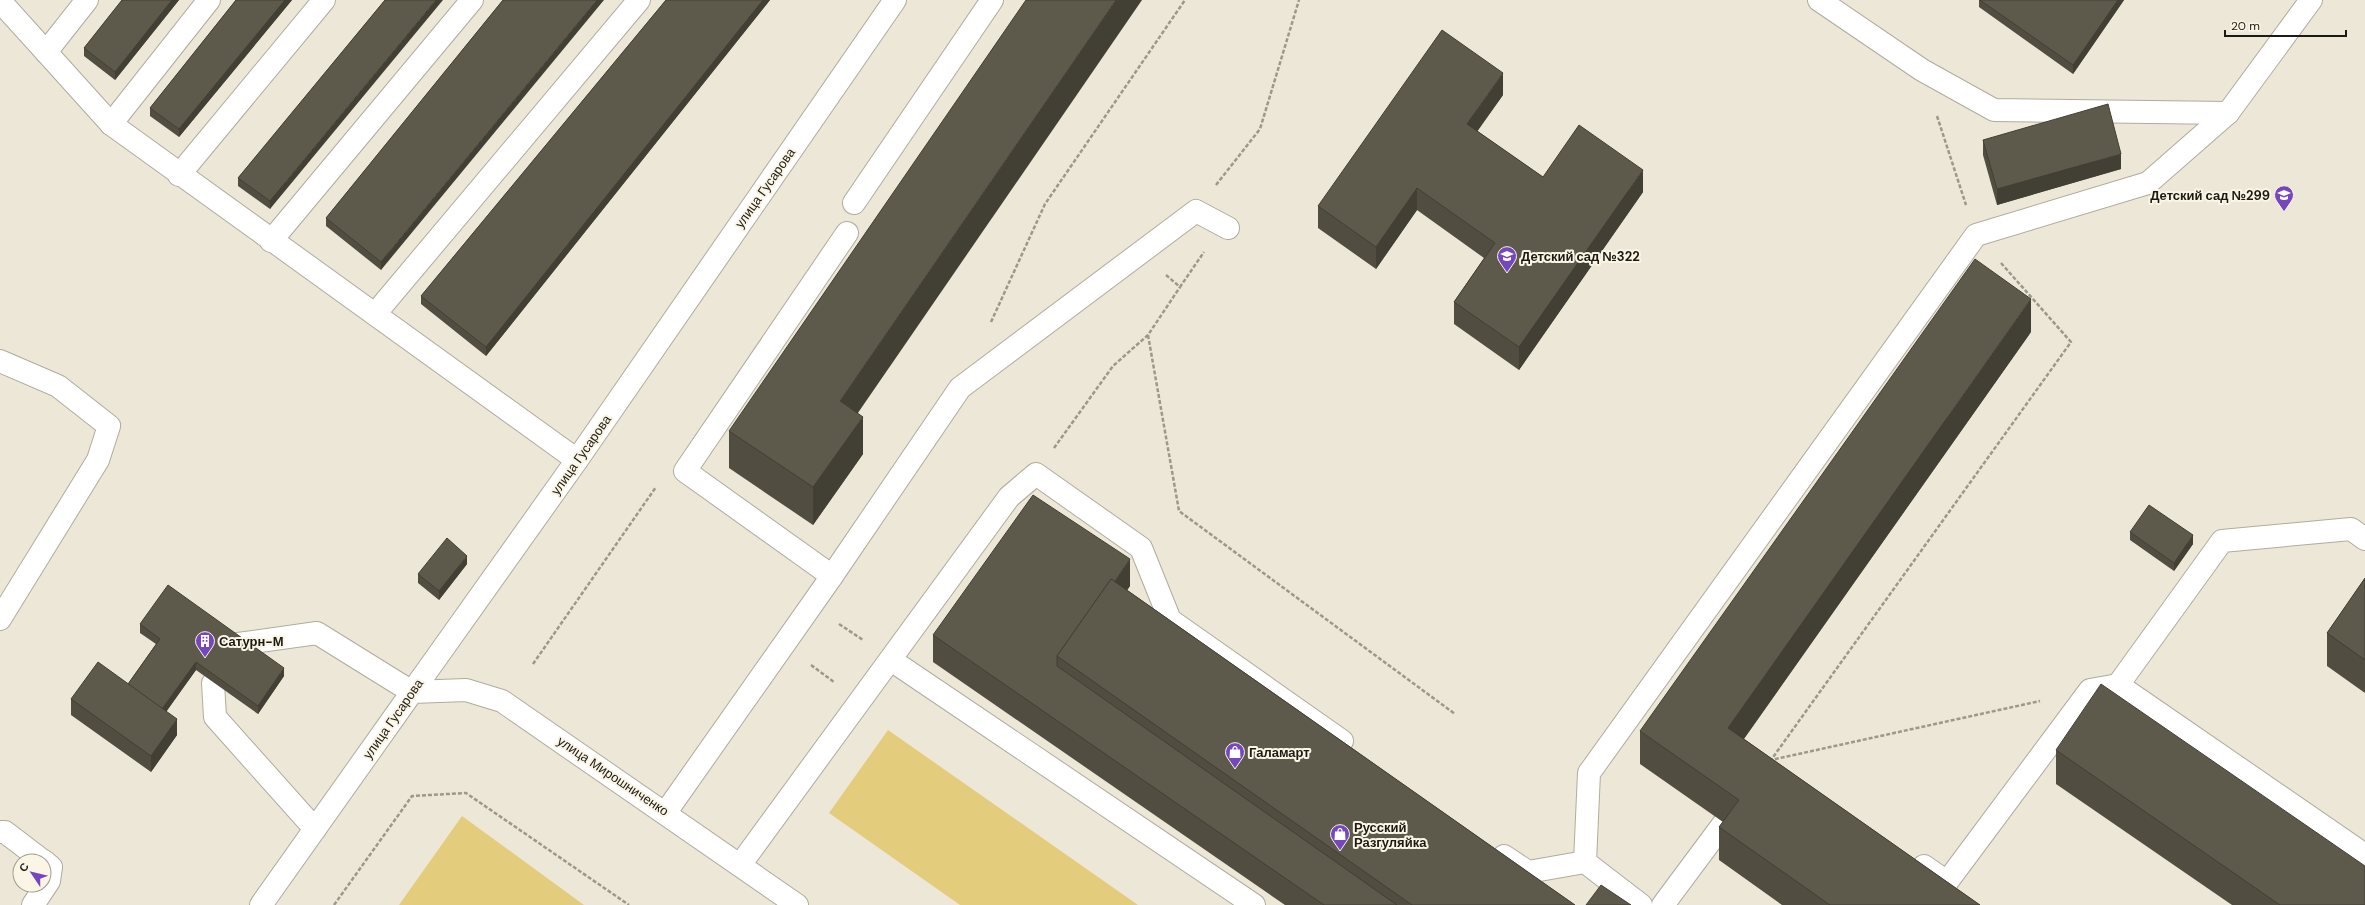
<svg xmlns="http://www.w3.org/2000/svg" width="2365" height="905" font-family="'DM Sans',sans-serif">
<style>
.green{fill:#e4cc7d}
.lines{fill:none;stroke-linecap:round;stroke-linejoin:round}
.service-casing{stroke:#b0ac9c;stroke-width:24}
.minor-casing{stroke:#b0ac9c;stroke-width:24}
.tertiary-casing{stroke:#b0ac9c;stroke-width:24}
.path{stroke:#9d988d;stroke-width:2.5;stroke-dasharray:4 2;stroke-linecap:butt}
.service{stroke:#fff;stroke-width:22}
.minor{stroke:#fff;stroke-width:22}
.tertiary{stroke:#fff;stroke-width:22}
.wall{fill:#514d40}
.shaded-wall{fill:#423f34}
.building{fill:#5e5a4b;stroke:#423f34}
.labels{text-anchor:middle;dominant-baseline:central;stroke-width:4;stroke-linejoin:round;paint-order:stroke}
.street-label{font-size:13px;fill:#1c1a15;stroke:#faf5e4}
.poi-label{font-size:13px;font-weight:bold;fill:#1c1a15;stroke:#faf5e4;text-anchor:start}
</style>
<rect width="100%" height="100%" fill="#ede7d7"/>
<g class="green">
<polygon points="888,730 1138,905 960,905 829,813"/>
<polygon points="462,816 584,905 399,905"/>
</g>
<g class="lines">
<g class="service-casing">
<g id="service">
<polyline points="87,0 46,52 111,124 577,460"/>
<polyline points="1819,0 1922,70 1994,110 2228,113"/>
<polyline points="0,1 46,52"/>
<polyline points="111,124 209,0"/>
<polyline points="179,175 324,0"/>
<polyline points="854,203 992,0"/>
<polyline points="271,241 472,0"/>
<polyline points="375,314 639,0"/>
<polyline points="0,361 58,386 109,426 98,460 0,619"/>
<polyline points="832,576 685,471 847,233"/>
<polyline points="238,644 317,633 412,692"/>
<polyline points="891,660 1254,905"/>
<polyline points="213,683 215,717 315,829"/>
<polyline points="2118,685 2365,855"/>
<polyline points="666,812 832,576 960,388 1196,211 1228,228"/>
<polyline points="0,832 5,832 43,861"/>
<polyline points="1504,856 1528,872 1585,862"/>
<polyline points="740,865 1009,497 1036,474 1141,548 1170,620 1342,741"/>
<polyline points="1924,866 1947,882 2090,690 2118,685 2222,541 2351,529 2365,539"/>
<polyline points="33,905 49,881 51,867 44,861"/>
<polyline points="1641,905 1585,862 1589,773 1976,235 2148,183 2228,113 2311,0"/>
<polyline points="1663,905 1724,823"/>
</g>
</g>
<g class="minor-casing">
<polyline id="minor" points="412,692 577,460 895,0"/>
</g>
<g class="tertiary-casing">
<polyline id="tertiary" points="261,905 412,692 466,690 502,701 797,905"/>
</g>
<g class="path">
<polyline points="1937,116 1966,205"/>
<polyline points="1216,185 1260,129 1299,0"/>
<polyline points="2001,263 2071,342 1771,760 2040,701"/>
<polyline points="1166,275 1180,287 1204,252"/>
<polyline points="991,322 1045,204 1185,0"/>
<polyline points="1148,335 1179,511 1455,714"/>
<polyline points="1054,448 1113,366 1148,335 1180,287"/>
<polyline points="839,624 863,640"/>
<polyline points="533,664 656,487"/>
<polyline points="811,665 834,682"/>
<polyline points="334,905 412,796 466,793 629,905"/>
</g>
<use href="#service" class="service"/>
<use href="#minor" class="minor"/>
<use href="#tertiary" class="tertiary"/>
</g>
<g class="wall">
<polygon points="122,0 179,0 115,80 84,56 84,48"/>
<polygon points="236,0 292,0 179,137 150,116 150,108"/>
<polygon points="385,0 270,209 238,186 238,178"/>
<polygon points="503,0 381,270 326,226 326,218"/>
<polygon points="666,0 770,0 486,356 421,304 421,296"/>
<polygon points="1979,0 2124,0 2073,74 1979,7"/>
<polygon points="1503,95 1477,131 1543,177 1643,192 1519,370 1454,324 1454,302 1484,258 1417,210 1376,269 1318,228 1318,206"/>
<polygon points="1983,140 2121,169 1997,205 1983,155"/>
<polygon points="2031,332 1744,739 1980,905 1782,905 1719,860 1719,827 1723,822 1640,764 1640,731"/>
<polygon points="858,413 863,454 813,525 729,468 729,431"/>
<polygon points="2130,532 2193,544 2174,571 2130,540"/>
<polygon points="467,564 439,600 418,583 418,574"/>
<polygon points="2365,578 2365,693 2327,666 2327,633"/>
<polygon points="1130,586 1127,590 1575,905 1285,905 933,662 933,635"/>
<polygon points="140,624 284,676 258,714 196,670 166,711 177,735 151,772 71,715 71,699 128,684 156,644 140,633"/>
<polygon points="2056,750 2365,905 2232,905 2056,784"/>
</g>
<g class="shaded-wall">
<polygon points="172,0 179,0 115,80 115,72"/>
<polygon points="285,0 292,0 179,137 179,129"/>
<polygon points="436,0 443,0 270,209 270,201"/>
<polygon points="597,0 604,0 381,270 381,262"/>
<polygon points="763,0 770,0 486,356 486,347"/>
<polygon points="1116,0 1142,0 840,439 840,401"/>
<polygon points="2118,0 2124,0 2073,74 2073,65"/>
<polygon points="1503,73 1503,95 1467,146 1467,124"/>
<polygon points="2121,154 2121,169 1997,205 1997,189"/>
<polygon points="1643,170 1643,192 1519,370 1519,347"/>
<polygon points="1417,188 1417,210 1376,269 1376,247"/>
<polygon points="2031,299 2031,332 1728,761 1728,728"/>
<polygon points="863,417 863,454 813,525 813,487"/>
<polygon points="2193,535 2193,544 2174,571 2174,563"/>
<polygon points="467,556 467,564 439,600 439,591"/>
<polygon points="1130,559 1130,586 1074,668 1062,659"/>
<polygon points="196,662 196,670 159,722 159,713"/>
<polygon points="284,668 284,676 258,714 258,706"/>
<polygon points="177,719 177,735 151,772 151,756"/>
</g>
<g class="building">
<polygon points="122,0 172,0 115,72 84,48"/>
<polygon points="236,0 285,0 179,129 150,108"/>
<polygon points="385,0 436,0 270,201 238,178"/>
<polygon points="503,0 597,0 381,262 326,218"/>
<polygon points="666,0 763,0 486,347 421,296"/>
<polygon points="1026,0 1116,0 840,401 863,417 813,487 729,431"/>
<polygon points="1980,0 2118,0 2073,65"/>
<polygon points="1442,30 1503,73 1467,124 1543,177 1579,125 1643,170 1519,347 1454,302 1495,243 1417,188 1376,247 1318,206"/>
<polygon points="2108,104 2121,154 1997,189 1983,140"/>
<polygon points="1975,259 2031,299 1728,728 1980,905 1830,905 1719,827 1739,800 1640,731"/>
<polygon points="1033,495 1130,559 1115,581 1111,579 1057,656 1057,666 1397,905 1324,905 933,635"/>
<polygon points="2149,505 2193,535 2174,563 2130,532"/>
<polygon points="447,538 467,556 439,591 418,574"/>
<polygon points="2365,578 2365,660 2327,633"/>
<polygon points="1111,579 1575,905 1412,905 1057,656"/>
<polygon points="168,585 284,668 258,706 196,662 162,709 128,684 160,639 140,624"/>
<polygon points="98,662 177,719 151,756 71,699"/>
<polygon points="2101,684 2365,866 2365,905 2280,905 2056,750"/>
<polygon points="1601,885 1631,905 1586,905"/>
</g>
<defs>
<g id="school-pin" transform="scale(1)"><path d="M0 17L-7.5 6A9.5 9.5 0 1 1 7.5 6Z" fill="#7646bd" stroke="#faf5e4"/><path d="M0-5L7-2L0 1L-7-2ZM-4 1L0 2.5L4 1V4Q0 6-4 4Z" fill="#fff"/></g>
<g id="building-pin" transform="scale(1)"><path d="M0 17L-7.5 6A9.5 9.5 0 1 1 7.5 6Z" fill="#7646bd" stroke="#faf5e4"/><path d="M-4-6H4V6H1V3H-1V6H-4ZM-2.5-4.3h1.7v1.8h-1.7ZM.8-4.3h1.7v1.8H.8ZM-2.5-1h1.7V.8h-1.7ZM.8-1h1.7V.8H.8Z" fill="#fff"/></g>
<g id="shop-pin" transform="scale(1)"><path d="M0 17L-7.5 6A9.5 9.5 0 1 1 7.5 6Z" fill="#7646bd" stroke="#faf5e4"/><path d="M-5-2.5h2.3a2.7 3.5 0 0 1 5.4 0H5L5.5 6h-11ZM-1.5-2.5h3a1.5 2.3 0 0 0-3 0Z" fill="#fff"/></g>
</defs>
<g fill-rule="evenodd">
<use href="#school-pin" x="2284" y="195"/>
<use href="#school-pin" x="1507" y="256"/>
<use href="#building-pin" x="205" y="641"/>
<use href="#shop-pin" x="1235" y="752"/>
<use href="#shop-pin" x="1340" y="834"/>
</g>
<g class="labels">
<g class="street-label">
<text transform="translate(765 188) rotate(-55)">улица Гусарова</text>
<text transform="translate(581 455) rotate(-55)">улица Гусарова</text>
<text transform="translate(393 719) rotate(-55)">улица Гусарова</text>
<text transform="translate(613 776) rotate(34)">улица Мирошниченко</text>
</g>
<g class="poi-label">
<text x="2270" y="195" text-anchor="end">Детский сад №299</text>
<text x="1521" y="256">Детский сад №322</text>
<text x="219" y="641">Сатурн-М</text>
<text x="1249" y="752">Галамарт</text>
<text x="1354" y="827">Русский<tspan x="1354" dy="15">Разгуляйка</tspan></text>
</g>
</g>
<g transform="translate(32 873) rotate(305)"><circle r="19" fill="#faf5e4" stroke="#a19d91"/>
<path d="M0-3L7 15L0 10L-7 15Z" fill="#7646bd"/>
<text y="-6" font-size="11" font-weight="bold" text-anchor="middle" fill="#1c1a15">С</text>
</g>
<path d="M2225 30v6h121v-6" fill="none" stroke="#1c1a15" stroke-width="2"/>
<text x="2231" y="30" font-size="12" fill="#1c1a15" stroke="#faf5e4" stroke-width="3" paint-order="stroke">20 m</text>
</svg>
